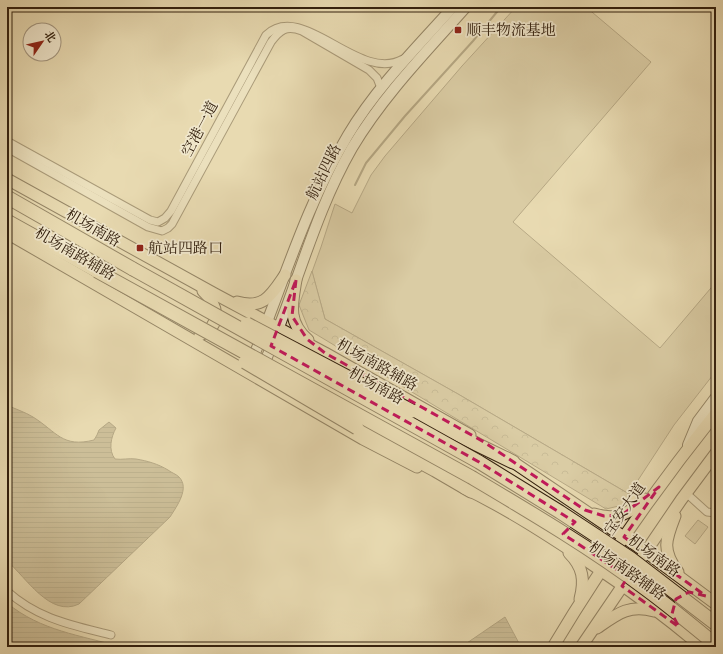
<svg xmlns="http://www.w3.org/2000/svg" width="723" height="654" font-family="'Libre Bodoni','Noto Serif SC',serif">
<style>
.green{fill:#c9ba95;stroke:#7e6d52}
.park{fill:url(#park-crowns);stroke:#7e6d52}
.water{fill:url(#water-rules);stroke:#7a6a4f}
.lines{fill:none;stroke-linecap:round;stroke-linejoin:round}
.stream{stroke:#7a6a4f;stroke-width:2}
.street-casing{stroke:#604e37;stroke-width:9}
.secondary-casing{stroke:#33200e;stroke-width:12}
.primary-casing{stroke:#33200e;stroke-width:13}
.highway-casing{stroke:#33200e;stroke-width:15}
.street{stroke:#f0e7cc;stroke-width:7}
.secondary{stroke:#f0e7cc;stroke-width:10}
.primary{stroke:#e8dab1;stroke-width:11}
.highway{stroke:#e8dab1;stroke-width:13}
.highway-bridge-casing{stroke:#33200e;stroke-width:15;stroke-linecap:butt}
.highway-bridge{stroke:#e8dab1;stroke-width:13}
.marked{fill:none;stroke:#c2185b;stroke-width:3;stroke-dasharray:8 5;stroke-linejoin:round}
.poi-dot{fill:#8f2418;stroke:#f0e7cc;stroke-width:1.5}
.labels{text-anchor:middle;dominant-baseline:central;stroke-width:3.5;stroke-linejoin:round;paint-order:stroke}
.poi-label{font-size:15px;fill:#33200e;stroke:#f0e7cc;text-anchor:start}
.street-label{font-size:15px;fill:#33200e;stroke:#f0e7cc}
</style>
<defs>
<pattern id="park-crowns" width="20" height="18" patternUnits="userSpaceOnUse"><rect width="20" height="18" fill="#c9ba95"/><path d="M2 6a3 3 0 1 1 6 0M12 15a3 3 0 1 1 6 0" fill="none" stroke="#a49778"/></pattern>
<pattern id="water-rules" width="6" height="5" patternUnits="userSpaceOnUse"><rect width="6" height="5" fill="#aa9b7a"/><path d="M0 2.5h6" fill="none" stroke="#8b7e62"/></pattern>
</defs>
<rect width="100%" height="100%" fill="#e8dab1"/>
<filter id="stains"><feTurbulence type="fractalNoise" baseFrequency=".005" numOctaves="4"/><feColorMatrix values="0 0 0 0 .2 0 0 0 0 .09 0 0 0 0 .02 0 0 0 .5 -.17"/></filter>
<radialGradient id="worn" r=".72"><stop offset=".6" stop-color="#630" stop-opacity="0"/><stop offset="1" stop-color="#630" stop-opacity=".3"/></radialGradient>
<g class="green">
<polygon points="516,7 586,7 651,62 513,222 660,348 716,282 716,371 674,425 629,494 458,394 325,319 312,272 321,247 335,204 352,213 371,175 385,156 462,66"/>
<polygon points="698,520 708,527 695,544 685,536"/>
</g>
<polygon class="park" points="312,271 325,319 458,394 629,494 623,505 606,509 309,330 299,305"/>
<g class="water">
<path d="M7 405C15 409 25 412 33 417 57 432 62 448 94 440L97 435 99 430 109 422 116 428C111 437 108 450 115 459 122 460 129 458 136 459 148 461 158 464 168 470 172 473 176 474 179 477 190 488 177 506 170 517L79 604C50 618 26 577 7 561Z"/>
<path d="M7 603C41 631 80 635 121 647H11L7 644Z"/>
<polygon points="505,617 521,647 461,647"/>
</g>
<g class="lines">
<polyline class="stream" points="355,185 366,163 405,116 473,41 501,7"/>
<g class="street-casing">
<g id="street">
<path d="M7 141 150 220 158 222 165 218 171 211 266 35C303 0 359 84 403 59"/>
<path d="M7 148 148 227 162 231 168 228 172 224 271 42C280 30 286 25 302 31L369 70 377 78 381 88"/>
<polyline points="686,493 707,512 716,513"/>
<path d="M7 591C38 619 72 625 111 635"/>
</g>
</g>
<g class="secondary-casing">
<g id="secondary">
<path d="M251 363C282 287 305 207 348 135 376 88 416 48 453 7"/>
<path d="M262 369C269 352 276 336 282 319 304 261 321 202 352 148 383 96 426 52 466 7"/>
<polyline points="688,445 698,421 716,397"/>
</g>
</g>
<g class="primary-casing">
<g id="primary">
<polyline points="7,179 215,294 325,353 470,435"/>
<polyline points="7,233 363,439 417,467"/>
<path d="M296 280C292 304 287 322 308 340"/>
<path d="M237 302C264 310 272 294 285 275"/>
<path d="M200 335C223 325 218 305 203 291"/>
<polyline points="507,458 646,552 716,604"/>
<path d="M464 488C508 509 549 536 590 563 629 589 666 617 702 647"/>
<path d="M594 514C617 521 628 514 645 499"/>
<path d="M675 516C666 539 661 550 678 572"/>
<path d="M569 553C583 567 585 580 580 599"/>
<path d="M597 628C617 614 629 604 654 611"/>
<path d="M553 647C602 565 657 487 716 413"/>
<polyline points="581,647 681,500 716,453"/>
</g>
</g>
<g class="highway-casing">
<g id="highway">
<polyline points="7,197 133,269"/>
<polyline points="7,221 97,271"/>
<polyline points="412,411 478,445 513,462"/>
<polyline points="357,428 435,470 471,491"/>
</g>
</g>
<use href="#street" class="street"/>
<use href="#secondary" class="secondary"/>
<use href="#primary" class="primary"/>
<use href="#highway" class="highway"/>
<g class="highway-bridge-casing">
<g id="highway-bridge">
<polyline points="133,269 479,462 560,512 630,558 716,624"/>
<path d="M97 271 471 477C530 512 591 548 647 590 670 607 693 626 716 645"/>
<polyline points="247,324 412,411"/>
<polyline points="245,362 357,428"/>
</g>
</g>
<use href="#highway-bridge" class="highway-bridge"/>
</g>
<path d="M0 0H723V654H0ZM296 280 292 316 307 339 325 353 484 442 585 510 604 516 622 515 659 487 624 537 706 596 689 592 676 599 672 614 679 627 622 586 628 577 563 534 575 522 479 462 271 346Z" fill="#e8dab1" fill-opacity=".55" fill-rule="evenodd"/>
<path class="marked" d="M296 280 292 316 307 339 325 353 484 442 585 510 604 516 622 515 659 487 624 537 706 596 689 592 676 599 672 614 679 627 622 586 628 577 563 534 575 522 479 462 271 346Z"/>
<g class="poi-dot">
<rect x="454" y="26" width="8" height="8" rx="2"/>
<rect x="136" y="244" width="8" height="8" rx="2"/>
</g>
<g class="labels">
<g class="poi-label">
<text x="466" y="30">顺丰物流基地</text>
<text x="148" y="248">航站四路口</text>
</g>
<g class="street-label">
<text transform="translate(200 129) rotate(-62)">空港一道</text>
<text transform="translate(324 172) rotate(-64)">航站四路</text>
<text transform="translate(93 228) rotate(30)">机场南路</text>
<text transform="translate(75 254) rotate(30)">机场南路辅路</text>
<text transform="translate(377 365) rotate(29)">机场南路辅路</text>
<text transform="translate(376 386) rotate(29)">机场南路</text>
<text transform="translate(625 509) rotate(-55)">宝安大道</text>
<text transform="translate(654 556) rotate(36)">机场南路</text>
<text transform="translate(627 571) rotate(35)">机场南路辅路</text>
</g>
</g>
<rect width="723" height="654" fill="none" stroke="#e8dab1" stroke-width="24"/>
<rect x="8" y="8" width="707" height="638" fill="none" stroke="#33200e" stroke-width="2"/>
<rect x="12" y="12" width="699" height="630" fill="none" stroke="#33200e"/>
<g transform="translate(42 42) rotate(56)"><circle r="19" fill="#f0e7cc" stroke="#a49780"/>
<path d="M0-3L7 15L0 10L-7 15Z" fill="#8f2418"/>
<text y="-6" font-size="11" font-weight="bold" text-anchor="middle" fill="#33200e">北</text>
</g>
<rect width="100%" height="100%" filter="url(#stains)"/>
<rect width="100%" height="100%" fill="url(#worn)"/>
</svg>
